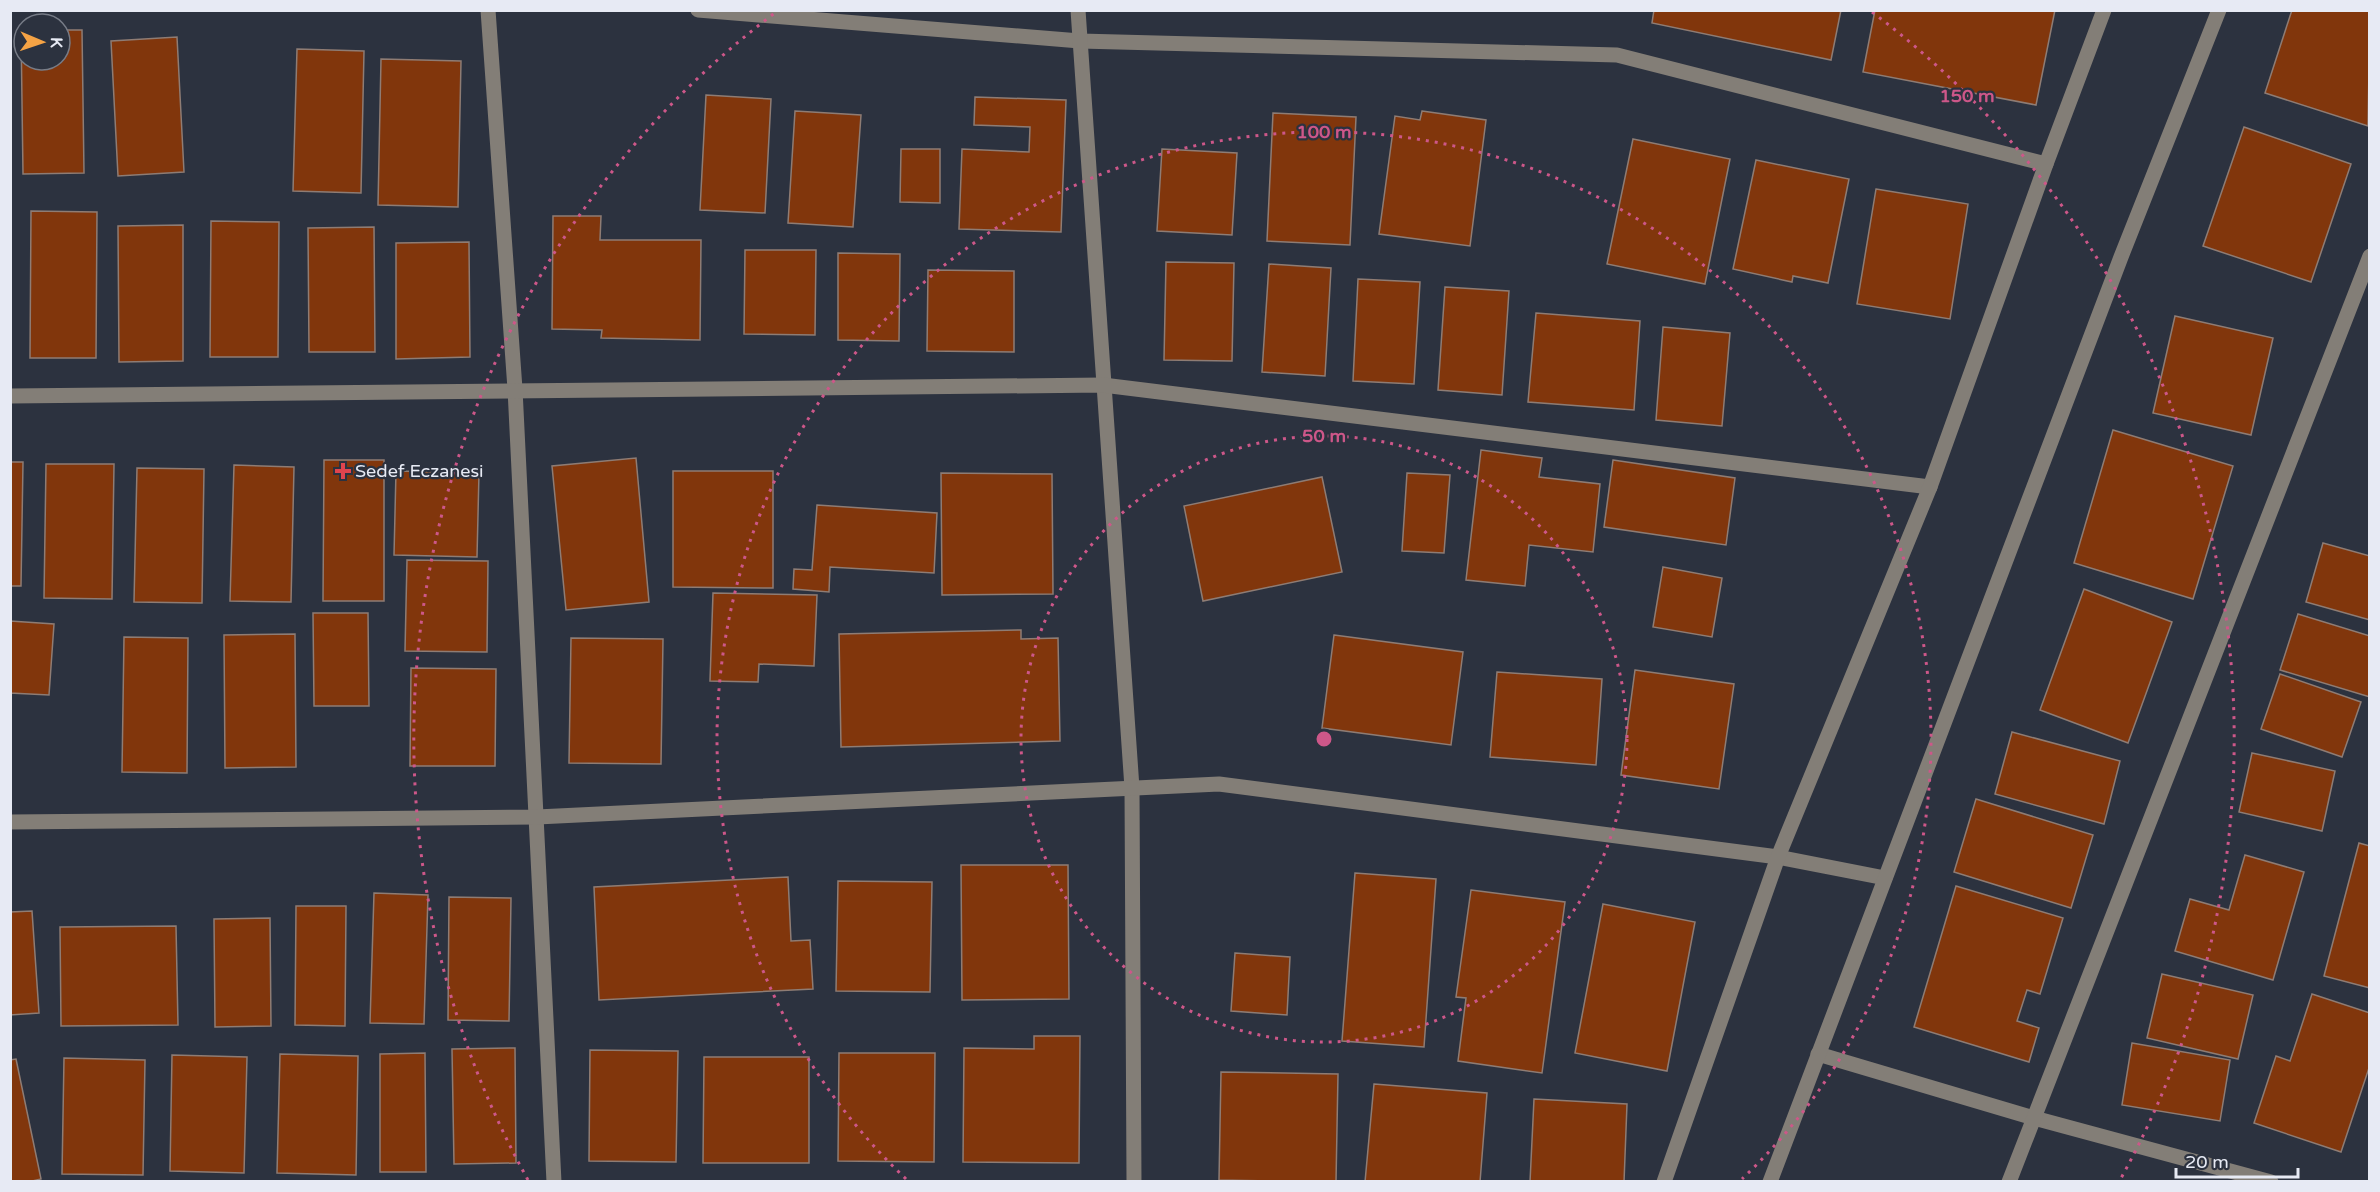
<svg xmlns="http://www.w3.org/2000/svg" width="2380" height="1192" font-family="'Varela Round',sans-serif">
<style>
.building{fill:#81360c;stroke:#8e7c74;stroke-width:1.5}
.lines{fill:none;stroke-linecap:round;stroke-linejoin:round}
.minor{stroke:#837e77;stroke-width:15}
.ring{fill:none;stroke:#cd5789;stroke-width:3;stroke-dasharray:3 6}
.health-dot{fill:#e0444e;stroke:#2c323f;stroke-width:2}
.labels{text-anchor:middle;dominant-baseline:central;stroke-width:4.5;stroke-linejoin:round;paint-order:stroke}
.poi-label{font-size:18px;fill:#e7eaf4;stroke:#2c323f;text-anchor:start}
.centre{fill:#cd5789;stroke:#2c323f;stroke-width:3}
.ring-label{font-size:18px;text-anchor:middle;font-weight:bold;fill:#cd5789;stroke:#2c323f;stroke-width:4.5;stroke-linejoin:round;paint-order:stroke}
</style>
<rect width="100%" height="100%" fill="#2c323f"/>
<g class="building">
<polygon points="1654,10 1841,10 1831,60 1652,23"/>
<polygon points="1875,10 2055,10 2036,105 1863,72"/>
<polygon points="2292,10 2370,10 2368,126 2265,93"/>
<polygon points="21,30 24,30 24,60 60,60 60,30 82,30 84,173 23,174"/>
<polygon points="177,37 184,172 118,176 111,41"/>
<polygon points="297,49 364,51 361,193 293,191"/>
<polygon points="381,59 461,61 458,207 378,205"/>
<polygon points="706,95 771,99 765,213 700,210"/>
<polygon points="975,97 1066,100 1061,232 959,229 962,149 1029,152 1030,127 974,125"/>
<polygon points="795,111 861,115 853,227 788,223"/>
<polygon points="1422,111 1486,120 1470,246 1379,234 1395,116 1420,120"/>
<polygon points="1273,113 1356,117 1350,245 1267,241"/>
<polygon points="2244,127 2351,164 2311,282 2203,246"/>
<polygon points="1633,139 1730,159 1705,284 1607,264"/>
<polygon points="901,149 940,149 940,203 900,202"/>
<polygon points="1162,149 1237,153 1232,235 1157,231"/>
<polygon points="1756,160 1849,179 1828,283 1793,276 1792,282 1733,269"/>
<polygon points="1876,189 1968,204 1950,319 1857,304"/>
<polygon points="31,211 97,212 96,358 30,358"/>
<polygon points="553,216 601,216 600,240 701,240 700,340 601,338 602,330 552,329"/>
<polygon points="211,221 279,222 278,357 210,357"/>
<polygon points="183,225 183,361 119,362 118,226"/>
<polygon points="374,227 375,352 309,352 308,228"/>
<polygon points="469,242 470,357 396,359 396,243"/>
<polygon points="745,250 816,250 815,335 744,334"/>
<polygon points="838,253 900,254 899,341 838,340"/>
<polygon points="1166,262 1234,263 1232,361 1164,360"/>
<polygon points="1269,264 1331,268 1325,376 1262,372"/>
<polygon points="928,270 1014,271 1014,352 927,351"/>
<polygon points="1358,279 1420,282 1414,384 1353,381"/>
<polygon points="1445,287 1509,291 1502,395 1438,390"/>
<polygon points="1536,313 1640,321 1634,410 1528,402"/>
<polygon points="2175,316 2273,338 2251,435 2153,413"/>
<polygon points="1663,327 1730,333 1722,426 1656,420"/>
<polygon points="2113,430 2233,466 2193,599 2074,563"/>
<polygon points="1481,450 1542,458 1539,477 1600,484 1593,552 1529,545 1525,586 1466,580"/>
<polygon points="636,458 649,602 566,610 552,466"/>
<polygon points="324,460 384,460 384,601 323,601"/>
<polygon points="1613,460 1735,478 1726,545 1604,527"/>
<polygon points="10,462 23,462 21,586 10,586"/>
<polygon points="46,464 114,464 112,599 44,598"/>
<polygon points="234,465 294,467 291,602 230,601"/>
<polygon points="137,468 204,469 202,603 134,602"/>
<polygon points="396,471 479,473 477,557 394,555"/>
<polygon points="673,471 773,471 773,588 673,587"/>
<polygon points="941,473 1052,474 1053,594 942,595"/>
<polygon points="1407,473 1450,475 1444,553 1402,551"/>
<polygon points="1322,477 1342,572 1203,601 1184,506"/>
<polygon points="817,505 937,513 934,573 830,567 829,592 793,589 794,569 812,570"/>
<polygon points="2323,543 2370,556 2370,620 2306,602"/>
<polygon points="407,560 488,561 487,652 405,651"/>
<polygon points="1663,567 1722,578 1712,637 1653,627"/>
<polygon points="2084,589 2172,622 2128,743 2040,710"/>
<polygon points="713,593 817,595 814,666 759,664 758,682 710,681"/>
<polygon points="313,613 368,613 369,706 314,706"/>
<polygon points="2298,614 2370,636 2370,697 2280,670"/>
<polygon points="10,621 54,624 49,695 10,693"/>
<polygon points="1021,630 1021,639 1058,638 1060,741 841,747 839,634"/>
<polygon points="295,634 296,767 225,768 224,635"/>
<polygon points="1334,635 1463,652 1451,745 1322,728"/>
<polygon points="124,637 188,638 187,773 122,772"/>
<polygon points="571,638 663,639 661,764 569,763"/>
<polygon points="411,668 496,669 495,766 410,766"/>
<polygon points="1635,670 1734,684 1719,789 1621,775"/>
<polygon points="1497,672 1602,679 1596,765 1490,757"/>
<polygon points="2280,674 2361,702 2342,757 2261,729"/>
<polygon points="2012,732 2120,761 2104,824 1995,794"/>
<polygon points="2252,753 2335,771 2322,831 2239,812"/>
<polygon points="1976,799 2093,835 2071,908 1954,872"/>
<polygon points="2359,843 2370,846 2370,988 2324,976"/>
<polygon points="2245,855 2304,872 2273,980 2175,951 2190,899 2229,910"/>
<polygon points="961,865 1068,865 1069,999 962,1000"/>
<polygon points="1355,873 1436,879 1424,1047 1342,1041"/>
<polygon points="788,877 791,941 810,940 813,989 599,1000 594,887"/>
<polygon points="838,881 932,882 930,992 836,991"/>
<polygon points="1956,886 2063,918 2040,994 2027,990 2017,1021 2039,1028 2029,1062 1914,1027"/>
<polygon points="1471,890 1565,902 1542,1073 1458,1061 1466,998 1456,997"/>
<polygon points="374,893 428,895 424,1024 370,1023"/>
<polygon points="449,897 511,898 509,1021 448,1020"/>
<polygon points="1603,904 1695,922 1667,1071 1575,1053"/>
<polygon points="296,906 346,906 345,1026 295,1025"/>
<polygon points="32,911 39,1013 10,1015 10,912"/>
<polygon points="270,918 271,1026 215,1027 214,919"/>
<polygon points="176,926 178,1025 61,1026 60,927"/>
<polygon points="1235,953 1290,957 1287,1015 1231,1011"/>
<polygon points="2162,974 2253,995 2238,1059 2147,1038"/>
<polygon points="2312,994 2370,1013 2370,1065 2341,1152 2254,1123 2276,1056 2290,1061"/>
<polygon points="1034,1036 1080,1036 1079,1163 963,1162 964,1048 1034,1049"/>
<polygon points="2132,1043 2230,1060 2220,1121 2122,1105"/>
<polygon points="515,1048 516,1163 454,1164 452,1049"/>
<polygon points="590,1050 678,1051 676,1162 589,1161"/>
<polygon points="425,1053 426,1172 380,1172 380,1054"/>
<polygon points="839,1053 935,1053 934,1162 838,1161"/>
<polygon points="280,1054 358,1056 356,1175 277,1173"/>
<polygon points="172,1055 247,1057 244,1173 170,1171"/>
<polygon points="704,1057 809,1057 809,1163 703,1163"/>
<polygon points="64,1058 145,1060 143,1175 62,1174"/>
<polygon points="16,1059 41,1179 28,1182 10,1182 10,1060"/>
<polygon points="1221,1072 1338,1074 1336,1182 1219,1180"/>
<polygon points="1374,1084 1487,1093 1480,1182 1365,1182"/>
<polygon points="1534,1099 1627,1104 1624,1182 1530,1182"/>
</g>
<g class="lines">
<g class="minor">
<polyline points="488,10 515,389 554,1182"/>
<polyline points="698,10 1080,41 1617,55 2046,164"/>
<polyline points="1078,10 1132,788 1134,1182"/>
<polyline points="10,396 1103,385 1930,487"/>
<polyline points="10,822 537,817 1219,784 1778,857 1885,878"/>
<polyline points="1818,1054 2034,1118 2271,1182"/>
<polyline points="1664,1182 1778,857 1930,487 2046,164 2104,10"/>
<polyline points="1770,1182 2121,257 2219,10"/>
<polyline points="2009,1182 2370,256"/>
</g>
</g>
<g class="ring">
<circle cx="1324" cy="739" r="303"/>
<path d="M906 1179A607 607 0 1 1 1742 1179"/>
<path d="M528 1180A910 910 0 0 1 776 12M1872 12A910 910 0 0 1 2120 1180"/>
</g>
<path class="health-dot" d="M340 462h6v6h6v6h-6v6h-6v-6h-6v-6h6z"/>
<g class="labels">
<g class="poi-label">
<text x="355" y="471">Sedef Eczanesi</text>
</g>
</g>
<circle cx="1324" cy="739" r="9" class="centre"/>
<g class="ring-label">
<text x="1967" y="102">150 m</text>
<text x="1324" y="138">100 m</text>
<text x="1324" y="442">50 m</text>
</g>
<rect width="2380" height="1192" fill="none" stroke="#e7eaf4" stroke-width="24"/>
<g transform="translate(42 42) rotate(92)"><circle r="28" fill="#2c323f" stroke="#777c87" stroke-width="1.5"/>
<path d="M0-4.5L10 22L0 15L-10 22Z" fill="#f5a345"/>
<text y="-9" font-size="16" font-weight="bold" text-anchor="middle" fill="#e7eaf4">K</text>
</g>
<path d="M2176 1168v9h122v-9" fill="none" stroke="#e7eaf4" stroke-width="3"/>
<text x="2185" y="1168" font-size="18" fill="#e7eaf4" stroke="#2c323f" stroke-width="4.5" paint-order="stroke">20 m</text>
</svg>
